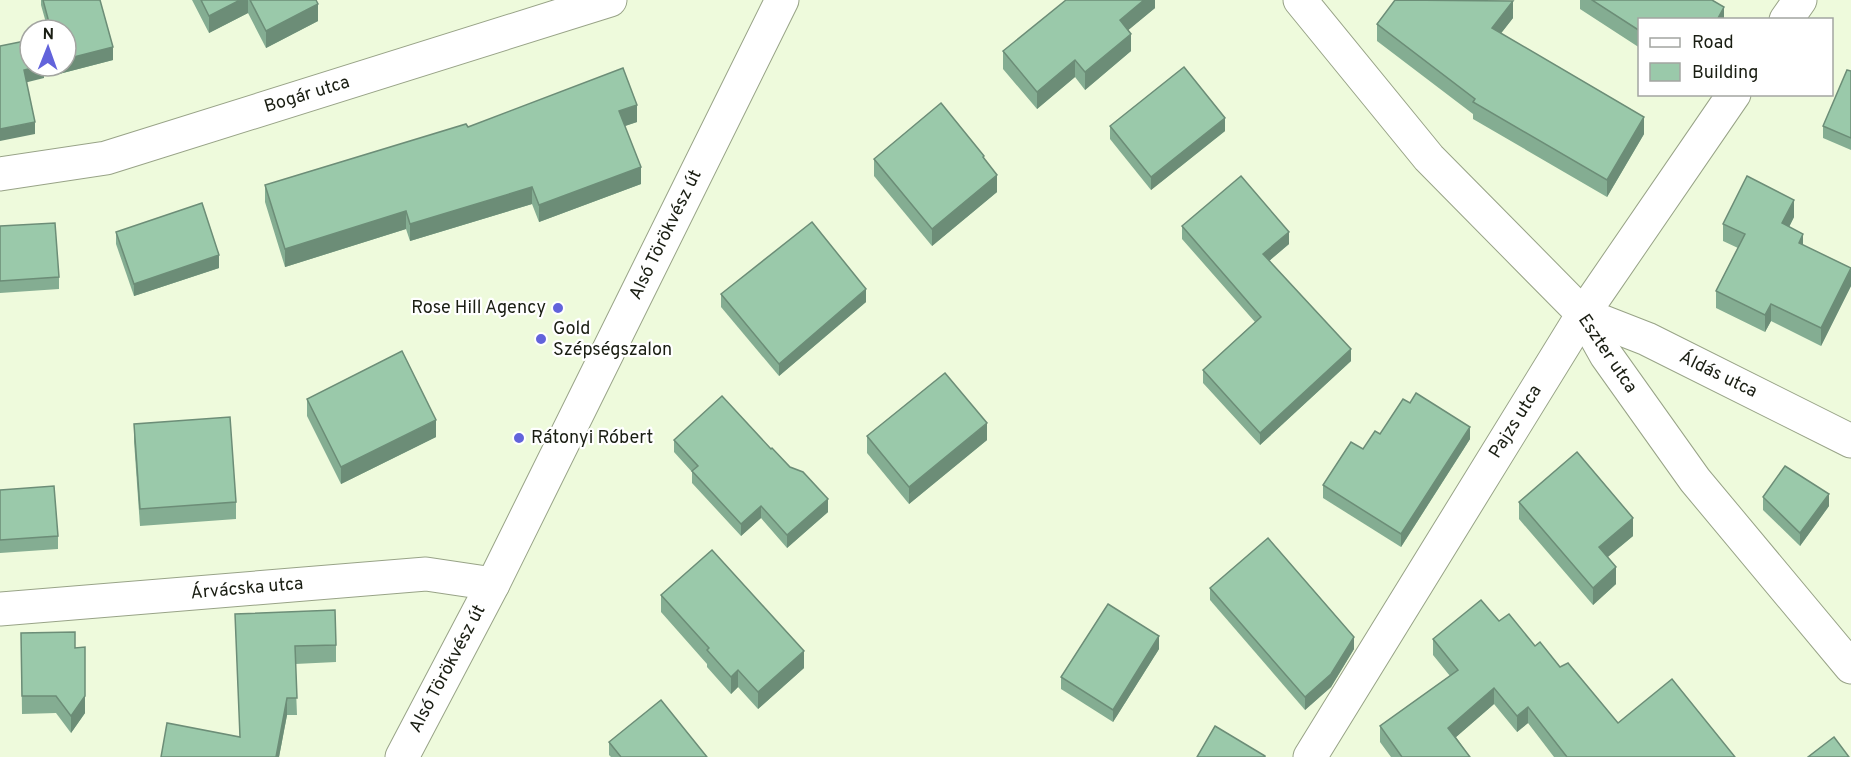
<svg xmlns="http://www.w3.org/2000/svg" width="1851" height="757" font-family="Overpass,sans-serif">
<style>
.lines{fill:none;stroke-linecap:round;stroke-linejoin:round}
.minor-casing{stroke:#98a387;stroke-width:35}
.minor{stroke:#fff;stroke-width:33}
.wall{fill:#84ad92}
.shaded-wall{fill:#6c8d77}
.building{fill:#9ac9aa;stroke:#6c8d77;stroke-width:1.5}
.poi-dot{fill:#6263db;stroke:#fff;stroke-width:2}
.labels{text-anchor:middle;dominant-baseline:central;stroke-width:4.5;stroke-linejoin:round;paint-order:stroke}
.street-label{font-size:18px;fill:#1a1e13;stroke:#fff}
.poi-label{font-size:18px;fill:#1a1e13;stroke:#fff;text-anchor:start}
</style>
<rect width="100%" height="100%" fill="#eefadc"/>
<g class="lines">
<g class="minor-casing">
<g id="minor">
<polyline points="1300,0 1429,158 1583,314 1606,355 1695,480 1851,667"/>
<polyline points="1786,20 1800,0"/>
<polyline points="0,174 106,158 610,0"/>
<polyline points="1583,314 1647,339 1851,441"/>
<polyline points="0,609 426,574 493,584"/>
<polyline points="402,757 493,584 782,0"/>
<polyline points="1310,757 1583,314 1734,94"/>
</g>
</g>
<use href="#minor" class="minor"/>
</g>
<g class="wall">
<polygon points="41,0 100,0 113,60 59,74 57,66 66,66 66,30 48,30 41,5"/>
<polygon points="192,0 316,0 318,21 266,48 248,13 209,33"/>
<polygon points="1155,0 1155,8 1128,30 1131,51 1085,90 1075,77 1037,109 1003,69 1003,51"/>
<polygon points="1580,0 1712,0 1724,20 1640,20 1640,48 1580,9"/>
<polygon points="1513,18 1501,33 1644,134 1607,197 1473,119 1473,114 1377,41 1377,24"/>
<polygon points="1851,71 1851,150 1823,138 1823,126"/>
<polygon points="637,122 625,126 641,184 539,222 532,204 410,241 406,229 285,267 265,202 265,185 468,127"/>
<polygon points="1110,126 1225,131 1151,190 1110,139"/>
<polygon points="874,159 997,192 932,246 874,176"/>
<polygon points="1794,217 1789,227 1803,245 1851,268 1851,286 1821,346 1771,321 1765,332 1716,308 1716,291 1738,248 1723,241 1723,224"/>
<polygon points="0,226 59,277 59,289 0,293"/>
<polygon points="1182,226 1289,244 1269,261 1351,361 1260,445 1203,383 1203,370 1255,322 1182,239"/>
<polygon points="116,232 219,268 134,296 116,244"/>
<polygon points="721,294 866,302 779,376 721,307"/>
<polygon points="307,399 436,437 341,484 307,416"/>
<polygon points="134,424 236,502 236,519 140,526 134,441"/>
<polygon points="1380,434 1470,439 1401,547 1323,498 1323,485"/>
<polygon points="867,436 987,440 909,504 867,453"/>
<polygon points="674,440 828,512 787,548 761,518 741,536 692,483 692,472 674,452"/>
<polygon points="0,490 58,536 58,549 0,553"/>
<polygon points="1763,497 1829,506 1800,546 1763,510"/>
<polygon points="1519,502 1633,536 1608,557 1616,584 1593,605 1519,519"/>
<polygon points="1210,588 1354,649 1331,687 1305,710 1210,600"/>
<polygon points="661,595 804,668 758,709 738,687 731,694 707,667 707,664 661,612"/>
<polygon points="235,614 336,645 336,662 295,664 297,715 287,715 279,757 161,757 240,737"/>
<polygon points="1499,621 1535,646 1560,667 1618,723 1735,757 1554,757 1528,723 1517,732 1494,704 1456,737 1470,757 1391,757 1380,742 1380,726 1450,676 1433,655 1433,639"/>
<polygon points="21,633 75,648 85,713 71,733 56,713 22,714"/>
<polygon points="1159,649 1113,722 1061,689 1061,677"/>
<polygon points="609,742 707,757 611,757 609,755"/>
</g>
<g class="shaded-wall">
<polygon points="240,0 248,0 248,13 209,33 209,16"/>
<polygon points="1144,0 1155,0 1155,8 1120,37 1120,20"/>
<polygon points="1513,1 1513,18 1492,45 1492,28"/>
<polygon points="318,4 318,21 266,48 266,31"/>
<polygon points="1724,7 1724,20 1717,20"/>
<polygon points="1131,34 1131,51 1085,90 1085,72"/>
<polygon points="113,47 113,60 59,74 59,66 66,66 66,59"/>
<polygon points="1075,60 1075,77 1037,109 1037,92"/>
<polygon points="40,66 44,66 44,78 24,83 24,70"/>
<polygon points="637,105 637,122 619,128 619,111"/>
<polygon points="1644,117 1644,134 1607,197 1607,180"/>
<polygon points="1225,118 1225,131 1151,190 1151,177"/>
<polygon points="35,122 35,134 0,141 0,129"/>
<polygon points="641,167 641,184 539,222 539,205"/>
<polygon points="997,175 997,192 932,246 932,229"/>
<polygon points="532,187 532,204 410,241 410,224"/>
<polygon points="1794,200 1794,217 1782,241 1782,223"/>
<polygon points="406,211 406,229 285,267 285,249"/>
<polygon points="1289,232 1289,244 1263,266 1263,254"/>
<polygon points="1803,234 1803,251 1799,243"/>
<polygon points="219,255 219,268 134,296 134,284"/>
<polygon points="1851,269 1851,286 1821,346 1821,328"/>
<polygon points="866,289 866,302 779,376 779,364"/>
<polygon points="1771,304 1771,321 1765,332 1765,315"/>
<polygon points="1351,349 1351,361 1260,445 1260,433"/>
<polygon points="436,420 436,437 341,484 341,467"/>
<polygon points="987,423 987,440 909,504 909,487"/>
<polygon points="1470,427 1470,439 1401,547 1401,534"/>
<polygon points="1829,494 1829,506 1800,546 1800,533"/>
<polygon points="828,499 828,512 787,548 787,535"/>
<polygon points="761,506 761,518 741,536 741,524"/>
<polygon points="1633,518 1633,536 1599,564 1599,547"/>
<polygon points="1616,567 1616,584 1593,605 1593,588"/>
<polygon points="1159,636 1159,649 1113,722 1113,710"/>
<polygon points="1354,637 1354,649 1331,687 1305,710 1305,697"/>
<polygon points="85,647 85,713 71,733 71,716"/>
<polygon points="804,651 804,668 758,709 758,692"/>
<polygon points="738,670 738,687 731,694 731,677"/>
<polygon points="1494,688 1494,704 1448,744 1448,728"/>
<polygon points="287,698 287,715 279,757 276,757"/>
<polygon points="1528,707 1528,723 1517,732 1517,716"/>
</g>
<g class="building">
<polygon points="43,0 100,0 113,47 66,59 66,30 51,30"/>
<polygon points="201,0 240,0 209,16"/>
<polygon points="250,0 316,0 318,4 266,31"/>
<polygon points="1066,0 1144,0 1120,20 1131,34 1085,72 1075,60 1037,92 1003,51"/>
<polygon points="1395,0 1513,1 1492,28 1644,117 1607,180 1473,102 1475,99 1377,24"/>
<polygon points="1592,0 1712,0 1724,7 1717,20 1640,20 1640,31"/>
<polygon points="30,40 30,66 40,66 24,70 35,122 0,129 0,46"/>
<polygon points="1184,67 1225,118 1151,177 1110,126"/>
<polygon points="623,68 637,105 619,111 641,167 539,205 532,187 410,224 406,211 285,249 265,185 466,124 468,127"/>
<polygon points="1847,70 1851,71 1851,138 1823,126"/>
<polygon points="941,103 984,156 983,157 997,175 932,229 874,159"/>
<polygon points="1241,176 1289,232 1263,254 1351,349 1260,433 1203,370 1261,317 1182,226"/>
<polygon points="1747,176 1794,200 1782,223 1803,234 1799,243 1851,268 1821,328 1771,304 1765,315 1716,291 1745,234 1723,224"/>
<polygon points="202,203 219,255 134,284 116,232"/>
<polygon points="812,222 866,289 779,364 721,294"/>
<polygon points="55,223 59,277 0,281 0,226"/>
<polygon points="402,351 436,420 341,467 307,399"/>
<polygon points="945,373 987,423 909,487 867,436"/>
<polygon points="1416,393 1470,427 1401,534 1323,485 1351,442 1363,449 1375,431 1380,434 1403,399 1410,403"/>
<polygon points="722,396 771,449 772,448 790,467 803,472 828,499 787,535 761,506 741,524 692,471 698,466 674,440"/>
<polygon points="230,417 236,502 140,509 134,424"/>
<polygon points="1577,452 1633,518 1599,547 1616,567 1593,588 1519,502"/>
<polygon points="1785,466 1829,494 1800,533 1763,497"/>
<polygon points="54,486 58,536 0,540 0,490"/>
<polygon points="1268,538 1354,637 1331,674 1305,697 1210,588"/>
<polygon points="712,550 804,651 758,692 738,670 731,677 707,650 709,648 661,595"/>
<polygon points="1481,600 1499,621 1509,614 1535,646 1540,642 1560,667 1568,663 1618,723 1672,679 1735,757 1567,757 1528,707 1517,716 1494,688 1448,728 1470,757 1402,757 1380,726 1458,670 1433,639"/>
<polygon points="1108,604 1159,636 1113,710 1061,677"/>
<polygon points="335,610 336,645 295,646 297,698 287,698 276,757 161,757 167,723 240,737 235,614"/>
<polygon points="75,632 75,648 85,647 85,696 71,716 56,696 22,696 21,633"/>
<polygon points="661,700 707,757 621,757 609,742"/>
<polygon points="1215,726 1265,756 1265,757 1197,757"/>
<polygon points="1834,737 1849,757 1808,757"/>
</g>
<g class="poi-dot">
<circle cx="558" cy="308" r="6"/>
<circle cx="541" cy="339" r="6"/>
<circle cx="519" cy="438" r="6"/>
</g>
<g class="labels">
<g class="street-label">
<text transform="translate(307 95) rotate(-17)">Bogár utca</text>
<text transform="translate(666 235) rotate(-64)">Alsó Törökvész út</text>
<text transform="translate(1607 354) rotate(56)">Eszter utca</text>
<text transform="translate(1718 375) rotate(26)">Áldás utca</text>
<text transform="translate(1516 422) rotate(-58)">Pajzs utca</text>
<text transform="translate(247 589) rotate(-5)">Árvácska utca</text>
<text transform="translate(448 669) rotate(-62)">Alsó Törökvész út</text>
</g>
<g class="poi-label">
<text x="546" y="308" text-anchor="end">Rose Hill Agency</text>
<text x="553" y="329">Gold<tspan x="553" dy="21">Szépségszalon</tspan></text>
<text x="531" y="438">Rátonyi Róbert</text>
</g>
</g>
<rect x="1638" y="18" width="195" height="78" fill="#ffffff" stroke="#a3a5a1" stroke-width="1.5"/>
<rect x="1650" y="38" width="30" height="9" fill="#ffffff" stroke="#a3a5a1" stroke-width="1.5"/>
<text x="1692" y="48" font-size="18" fill="#1a1e13">Road</text>
<rect x="1650" y="63" width="30" height="18" fill="#9ac9aa" stroke="#a3a5a1" stroke-width="1.5"/>
<text x="1692" y="78" font-size="18" fill="#1a1e13">Building</text>
<g transform="translate(48 48) rotate(1)"><circle r="28" fill="#ffffff" stroke="#a3a5a1" stroke-width="1.5"/>
<path d="M0-4.5L10 22L0 15L-10 22Z" fill="#6263db"/>
<text y="-9" font-size="16" font-weight="bold" text-anchor="middle" fill="#1a1e13">N</text>
</g>
</svg>
